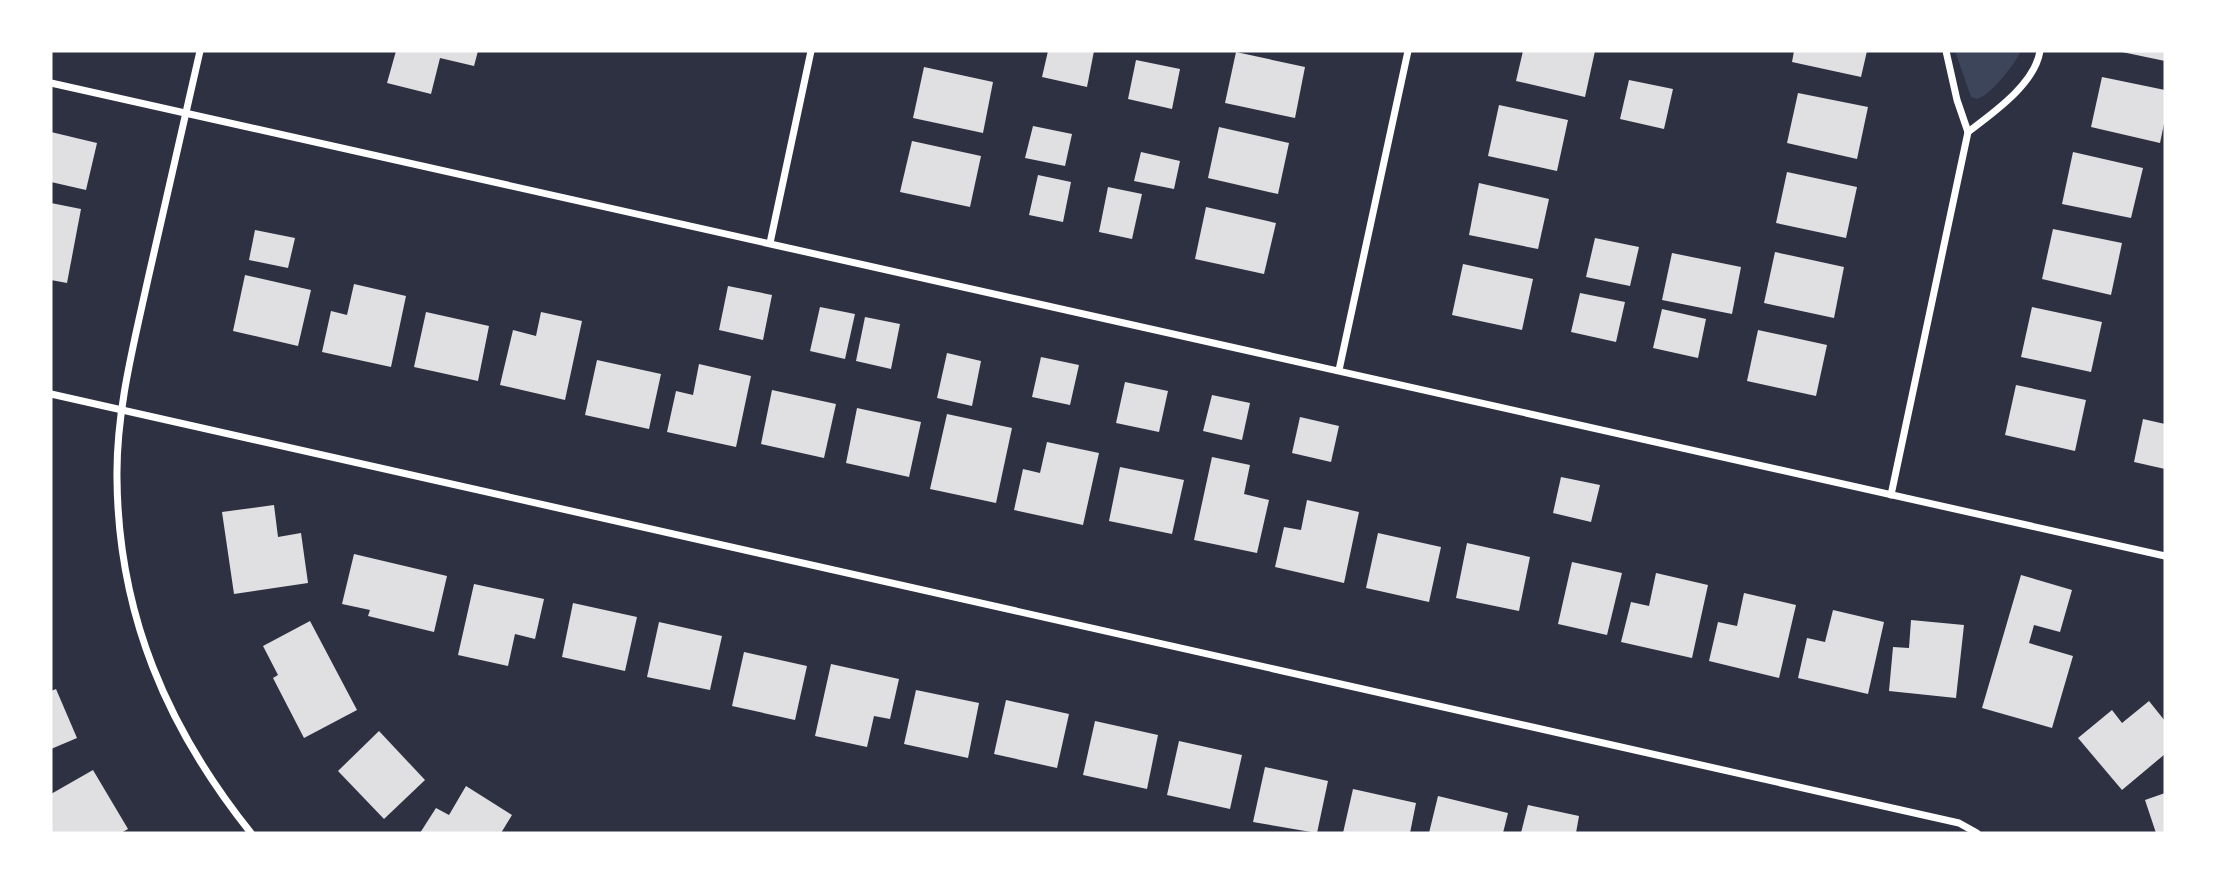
<svg xmlns="http://www.w3.org/2000/svg" width="2216" height="884" font-family="'PT Serif',serif">
<style>
.green{fill:#3c4559}
.building{fill:#e0e0e3}
.lines{fill:none;stroke-linecap:round;stroke-linejoin:round}
.minor{stroke:#fff;stroke-width:7}
</style>
<rect width="100%" height="100%" fill="#2d3142"/>
<path class="green" d="M1955 51H2021C2015 64 1990 96 1977 99L1971 97Z"/>
<g class="building">
<polygon points="396,51 478,51 474,66 440,58 431,94 387,83"/>
<polygon points="1048,51 1094,51 1087,87 1042,77"/>
<polygon points="1523,51 1595,51 1585,97 1516,81"/>
<polygon points="1794,51 1867,51 1861,77 1792,62"/>
<polygon points="2122,51 2165,51 2165,61 2122,52"/>
<polygon points="1236,52 1305,67 1295,118 1225,103"/>
<polygon points="1136,60 1180,69 1172,109 1128,99"/>
<polygon points="924,67 993,82 983,133 913,118"/>
<polygon points="2102,77 2165,90 2165,119 2160,143 2091,127"/>
<polygon points="1629,80 1673,89 1664,129 1620,119"/>
<polygon points="1798,93 1868,107 1857,159 1787,143"/>
<polygon points="1499,105 1568,120 1557,171 1488,156"/>
<polygon points="1033,126 1072,134 1065,166 1025,158"/>
<polygon points="1219,127 1289,143 1278,194 1208,178"/>
<polygon points="51,132 97,143 86,190 51,182"/>
<polygon points="912,141 981,156 970,207 900,192"/>
<polygon points="1141,152 1180,161 1174,189 1134,181"/>
<polygon points="2073,152 2143,168 2131,218 2062,204"/>
<polygon points="1787,172 1857,187 1846,238 1776,223"/>
<polygon points="1038,175 1071,182 1063,222 1029,215"/>
<polygon points="1479,183 1549,199 1538,249 1469,235"/>
<polygon points="1108,187 1142,194 1132,239 1099,232"/>
<polygon points="51,203 81,209 67,283 51,280"/>
<polygon points="1206,207 1276,223 1264,274 1195,259"/>
<polygon points="2053,229 2122,243 2111,295 2042,279"/>
<polygon points="255,230 295,238 288,268 249,260"/>
<polygon points="1595,238 1639,247 1630,286 1586,277"/>
<polygon points="1775,252 1844,267 1834,318 1764,303"/>
<polygon points="1672,253 1741,267 1732,314 1662,300"/>
<polygon points="1463,264 1533,279 1522,330 1452,315"/>
<polygon points="245,275 311,290 298,346 233,331"/>
<polygon points="354,284 406,296 391,367 322,352 331,311 347,315"/>
<polygon points="728,286 772,295 763,340 719,330"/>
<polygon points="1580,293 1625,302 1616,342 1571,332"/>
<polygon points="820,307 855,314 845,359 810,351"/>
<polygon points="2032,307 2102,322 2091,372 2021,357"/>
<polygon points="1662,309 1706,319 1698,358 1653,348"/>
<polygon points="426,312 489,326 478,381 414,367"/>
<polygon points="541,312 582,321 565,400 500,385 513,330 536,336"/>
<polygon points="865,317 900,324 891,369 856,361"/>
<polygon points="1758,330 1827,345 1816,396 1747,381"/>
<polygon points="947,353 981,361 972,406 937,398"/>
<polygon points="1041,357 1079,365 1070,405 1032,397"/>
<polygon points="597,360 661,374 649,429 585,415"/>
<polygon points="699,364 751,376 736,447 667,432 676,391 693,395"/>
<polygon points="1125,382 1168,391 1159,432 1116,423"/>
<polygon points="2016,385 2086,400 2075,451 2005,435"/>
<polygon points="772,390 836,404 824,458 761,444"/>
<polygon points="1212,395 1250,403 1242,440 1203,431"/>
<polygon points="857,408 921,422 909,477 846,463"/>
<polygon points="947,414 1012,428 996,503 930,489"/>
<polygon points="1300,417 1339,426 1331,462 1292,453"/>
<polygon points="2143,419 2165,424 2165,469 2134,462"/>
<polygon points="1047,442 1099,453 1083,525 1014,510 1023,469 1040,473"/>
<polygon points="1212,457 1250,465 1244,494 1269,500 1257,553 1194,540"/>
<polygon points="1120,467 1184,480 1172,534 1109,521"/>
<polygon points="1561,477 1600,485 1591,522 1553,513"/>
<polygon points="1307,500 1359,512 1344,583 1275,567 1284,527 1301,530"/>
<polygon points="274,505 278,537 301,533 308,583 234,594 222,512"/>
<polygon points="1378,533 1441,547 1429,602 1366,588"/>
<polygon points="1467,543 1530,557 1519,611 1456,598"/>
<polygon points="354,554 447,576 434,632 368,616 370,610 342,604"/>
<polygon points="1572,562 1622,573 1607,635 1558,624"/>
<polygon points="1656,573 1708,585 1692,658 1621,642 1631,602 1649,606"/>
<polygon points="2021,575 2072,590 2060,632 2034,625 2029,643 2073,656 2052,728 1982,708"/>
<polygon points="474,584 544,599 535,639 515,634 508,666 458,655"/>
<polygon points="1744,593 1796,605 1779,678 1709,661 1718,622 1737,626"/>
<polygon points="573,603 637,617 625,671 562,657"/>
<polygon points="1833,610 1884,622 1868,694 1798,678 1807,638 1825,642"/>
<polygon points="1911,620 1964,625 1956,698 1889,691 1893,647 1909,648"/>
<polygon points="310,621 357,710 304,738 273,678 278,675 263,646"/>
<polygon points="659,622 722,636 710,690 647,677"/>
<polygon points="744,652 807,666 795,720 732,706"/>
<polygon points="831,664 899,679 890,719 874,716 867,747 815,736"/>
<polygon points="56,689 77,738 51,749 51,691"/>
<polygon points="916,690 979,703 968,758 904,744"/>
<polygon points="1006,700 1069,714 1057,768 994,754"/>
<polygon points="2149,701 2165,721 2165,754 2122,790 2078,738 2112,710 2122,723"/>
<polygon points="1095,721 1158,735 1147,789 1083,775"/>
<polygon points="379,731 425,780 384,819 338,771"/>
<polygon points="1179,741 1242,755 1230,809 1167,795"/>
<polygon points="1265,767 1328,781 1317,833 1253,822"/>
<polygon points="93,770 128,829 121,833 51,833 51,794"/>
<polygon points="466,786 512,815 501,833 420,833 436,808 449,815"/>
<polygon points="1353,789 1416,803 1410,833 1343,833"/>
<polygon points="2165,793 2165,833 2156,833 2145,800"/>
<polygon points="1438,796 1508,813 1503,833 1429,833"/>
<polygon points="1528,805 1579,816 1576,833 1521,833"/>
</g>
<g class="lines">
<g class="minor">
<path d="M200 51C182 127 165 203 148 279 134 343 116 411 117 478 118 614 167 728 251 833"/>
<polyline points="51,83 2165,556"/>
<path d="M1968 132C1993 113 2035 84 2040 51"/>
<polyline points="770,243 811,51"/>
<polyline points="1339,370 1408,51"/>
<polyline points="51,394 1959,823 1977,833"/>
<polyline points="1891,495 1968,132 1957,100 1946,51"/>
</g>
</g>
<rect width="2216" height="884" fill="none" stroke="#ffffff" stroke-width="105"/>
</svg>
